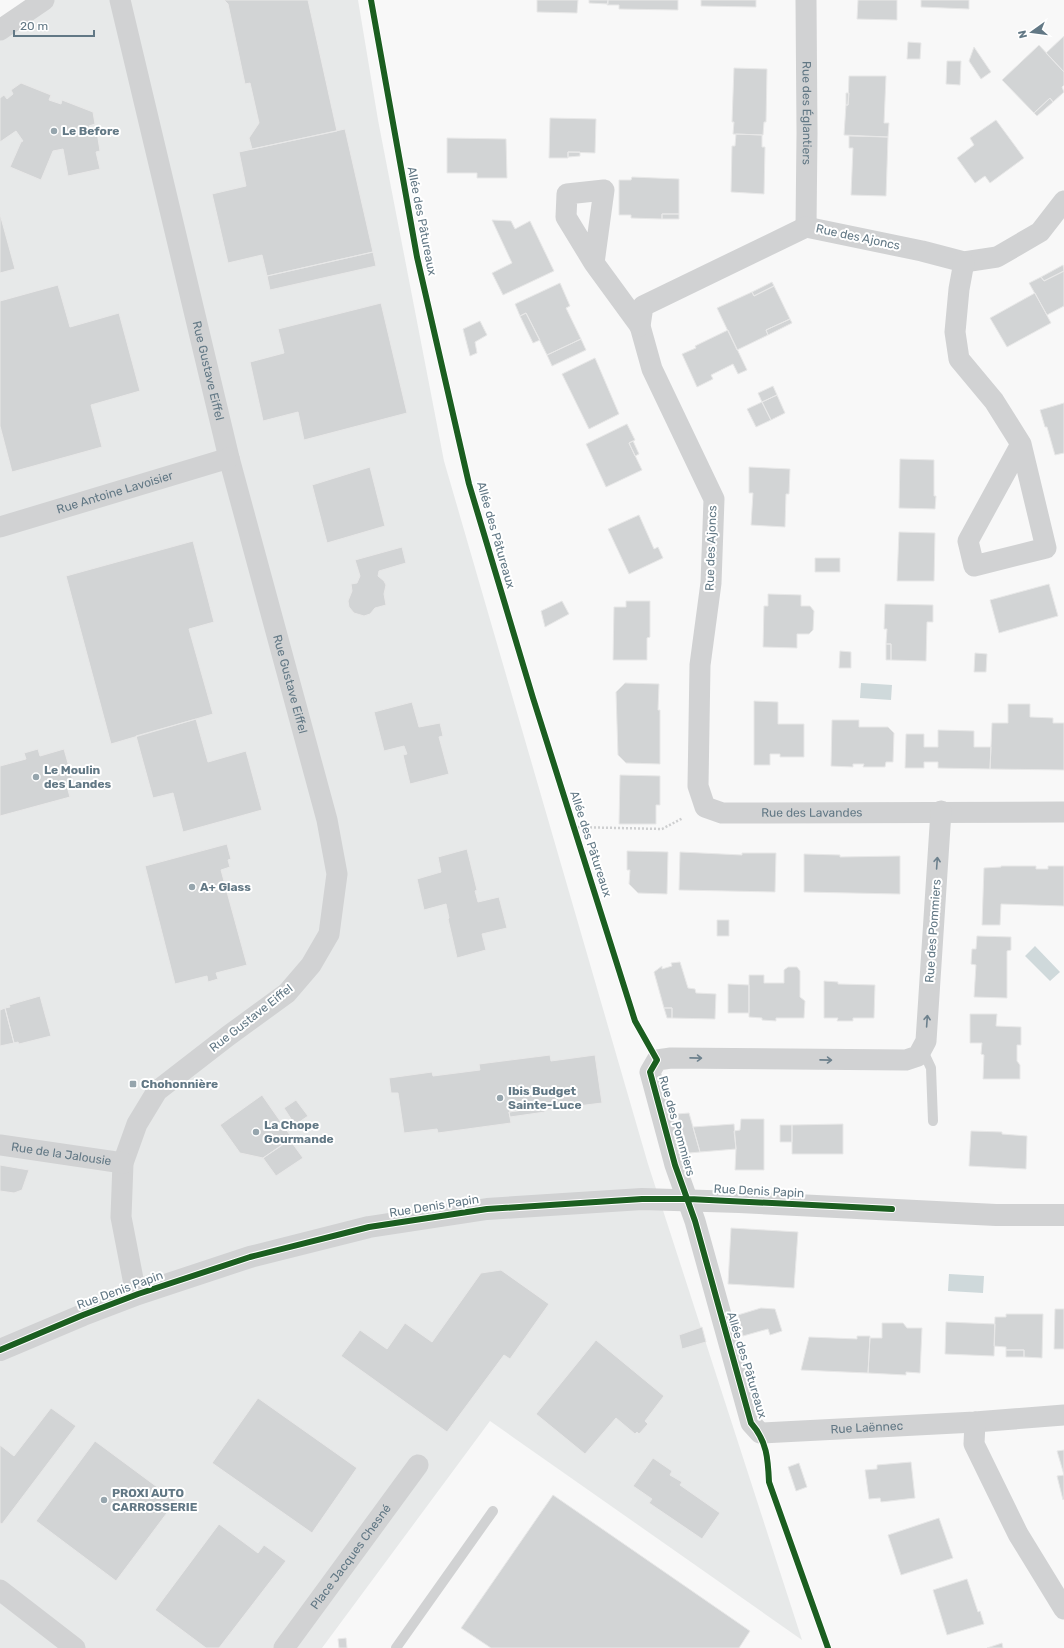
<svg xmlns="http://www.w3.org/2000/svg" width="1064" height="1648" viewBox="0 0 1064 1648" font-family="Rubik,sans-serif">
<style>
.built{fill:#e7e9e9}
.water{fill:#cfd9db}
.building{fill:#d2d4d5;stroke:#e8e8e8}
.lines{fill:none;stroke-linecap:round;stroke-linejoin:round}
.path{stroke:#cecfd0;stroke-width:2.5;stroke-dasharray:2 2;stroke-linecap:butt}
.service{stroke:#d1d2d3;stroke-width:10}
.minor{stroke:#d1d2d3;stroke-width:21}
.tertiary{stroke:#d1d2d3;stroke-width:22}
.cycleway-casing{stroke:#fff;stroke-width:8}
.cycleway{stroke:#1b5e20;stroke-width:6}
.oneway{stroke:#6d818d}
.poi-dot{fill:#96a5ad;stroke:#fff;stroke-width:1.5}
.labels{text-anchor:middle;stroke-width:4;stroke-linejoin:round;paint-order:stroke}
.street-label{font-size:12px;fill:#627885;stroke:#fff}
.poi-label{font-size:12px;font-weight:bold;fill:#627885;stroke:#fff;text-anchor:start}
</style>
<rect width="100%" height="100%" fill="#f8f8f8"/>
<path class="built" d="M39,0H358L378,120L444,461L648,1164L802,1640L490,1421L322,1648H0V24Z"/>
<path class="water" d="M861,683L892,685L891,700L860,698Z
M1035,946L1060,972L1050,981L1025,956Z
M949,1274L984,1276L983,1293L948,1291Z"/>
<path class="building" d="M224,0H308L337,131L252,149L249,138L259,123L250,83L245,84L228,4Z
M537,0H578L577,13L537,12Z
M589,0H608V4L589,3Z
M608,0H678V10L619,9V5H607Z
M701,0H756V7L701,6Z
M858,0H897V20L857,19Z
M921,0H969V9L921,7Z
M1064,36V72L1046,53Z
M908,42L921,43L920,59H907Z
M1039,45L1064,72V85L1062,87L1064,92L1053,102L1050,98L1034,113L1002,80Z
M974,47L991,72L981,79L969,61Z
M947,61H961L960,85L946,84Z
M734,68L767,69L766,122H764L763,135L733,134L734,122H732Z
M849,76H886L884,123H889L888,137L844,135L846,105H848Z
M21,83L51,95L49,100L61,104L62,100L93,112L95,124L89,126L91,133L97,132L100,151L96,152L100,169L68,176L63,149L53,151L41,180L10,167L21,142L23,141L16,131L0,142V98L4,95L7,99L13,94L11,90Z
M846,93H849L848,105H846Z
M1050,98L1053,102L1037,116L1034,113Z
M550,118L596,119L595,153L568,152V158H549Z
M996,120L1024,158L990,183L985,176L975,183L957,158L974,145L970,138Z
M345,129L373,252L267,276L262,255L228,263L212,194L246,186L239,152Z
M736,134L762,135V147H765L764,194L731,192L732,146H735Z
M849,136L888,137L886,196L851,195L853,148H849Z
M447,138L506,139L507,178H477V173H447Z
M568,152H580V156L568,157Z
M632,177L679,179V214H662V219L631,218V215H619V180H631Z
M0,214L15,269L0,273Z
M662,214H679V219H662Z
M492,220L511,221L515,229L530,221L554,271L503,295L492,273L512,263Z
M373,252L376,266L270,290L267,276Z
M1063,265L1064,271L1044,281L1041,277Z
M1064,271V306L1047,315L1029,283L1041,277L1044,281Z
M772,282L774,286L754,296L752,292Z
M560,283L570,306L566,308L581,339L547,355L526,313L520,316L515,304Z
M58,285L70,327L119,313L140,391L91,405L102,447L12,472L0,426V301Z
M774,286L790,319L766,330L768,335L737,350L717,308L752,292L754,296Z
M1035,293L1051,323L1007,347L990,318Z
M381,303L407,413L304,440L298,412L263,421L250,362L284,353L278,329Z
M526,313L540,340L533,343L520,316Z
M790,319L792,323L768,335L766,330Z
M480,321L487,335L475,342L477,353L470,356L463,329Z
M728,330L747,370L738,374L733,364L711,375L713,379L697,387L682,354L696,348L695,346Z
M581,339L586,350L552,366L547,355Z
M595,358L619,414L589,429L562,374Z
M773,386L777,395L762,402L758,393Z
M777,395L785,413L771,420L762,402Z
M762,402L771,420L756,427L747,409Z
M1064,403V453L1055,455L1047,427H1045L1040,410Z
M627,424L635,440L629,443L642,470L606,487L586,444Z
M633,441L639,454L635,456L629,443Z
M900,459L934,460V496H936L935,509L899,508Z
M370,467L385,526L327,543L312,485Z
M749,467L790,469L789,494H786L785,527L751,525L753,493H749Z
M639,515L654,549L658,547L663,558L629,574L608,529Z
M899,532L935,533L934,581H897Z
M193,541L214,622L189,629L213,714L111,744L66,576Z
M402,547L406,563L379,571L378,576L384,581L386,585L384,594L386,605L375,608L370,614L364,616L354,613L349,607L348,601L352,591L351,584L357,583L360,576L355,560Z
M815,558H840V572H815Z
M1049,584L1058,616L999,633L990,600Z
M768,594L801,595V606H810L814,611L813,630L809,634H797V648L763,647L764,606H768Z
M562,601L569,614L545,627L541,611Z
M626,601H650V637L647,638V660H613L614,607H626Z
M885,604L933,605V622H927L926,661L891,660V644H886L887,629H884Z
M886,644H891V660H886Z
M840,651L851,652V668H839Z
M975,653L987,654L986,672H974Z
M625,683L659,684L658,710H660V764L626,763L618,755L616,692Z
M754,701L778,702V724H804V757H780V754H770V765H754Z
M412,702L419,727L440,723L443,736L439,737L449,774L410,784L403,755L407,754L404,746L384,751L374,712Z
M1008,704H1030V717L1053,718V723H1064V770L990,769L992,723H1008Z
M196,719L208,762L246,751L262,810L183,832L173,793L153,798L136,736Z
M832,720H859V727H888L894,733L893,762H886L885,767H863L864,764H853V767L831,766Z
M938,730L974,731V747H991L990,769L938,768V762H924V768H905L906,734H924V747H938Z
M38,749L40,756L64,749L75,788L68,790L70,797L0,816V766L26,759L24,753Z
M620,775L660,776V805H656V824H619Z
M227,844L231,859L228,860L230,867L221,870L247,965L216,973L218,979L208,982L207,976L175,984L145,866Z
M467,849L477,890L475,891L478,902L499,897L507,928L482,934L486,950L457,958L448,919L449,918L446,904L424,910L417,879L441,872L438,857Z
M627,851L668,852L667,894L638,893L629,884L630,870H627Z
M680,852L742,855V853H776L775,892L679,890Z
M804,854L840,855V857L900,856V894L804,892Z
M1001,866H1036V869H1048V866H1064V906L1001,904L1000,925H982L984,868L1001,867Z
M717,920H729V936H717Z
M977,936L1011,937V950L1007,951V998L974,997L976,965L971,964L972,949H976Z
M680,962L688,988L695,989L696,993L716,994L715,1019L672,1018V1008H664L654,972L662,966V969L672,966L671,963Z
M788,967H797L800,971V997L805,1001L804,1018H776V1021L762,1020V1018L749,1017V975H764V983H784V970Z
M824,981L838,982V984L875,985L874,1018H853V1021H837L838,1018H824Z
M728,984L749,985V1013H728Z
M40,996L51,1036L19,1044L18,1042L14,1043L5,1008L10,1007L9,1005Z
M5,1008L14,1043L0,1046V1010Z
M664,1008H672V1018H667Z
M970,1014H997L996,1026L1021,1027V1045H1017V1061L1020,1065V1079H983L984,1055L981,1054L982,1043H970Z
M550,1055L551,1061L595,1055L602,1103L545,1110L544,1107L509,1112L511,1123L438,1133L437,1129L404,1133L398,1093H391L389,1078L432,1072L433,1076L480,1070L479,1064Z
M262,1095L292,1138L263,1158L240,1153L220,1125Z
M296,1100L308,1116L295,1125L284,1108Z
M544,1107L545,1112L510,1117L509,1112Z
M689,1113L693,1127L700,1152L689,1153L677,1114Z
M741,1119H764V1170H735L736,1149L734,1131L740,1130Z
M734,1124L736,1149L700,1152L693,1127Z
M843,1124V1154H792V1125Z
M780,1125H792V1142H780Z
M971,1131L1002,1132V1134L1027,1136L1026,1169L969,1166Z
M290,1140L303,1158L276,1176L263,1158Z
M0,1165L29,1170L22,1190L14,1193L0,1191Z
M731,1228L798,1232L794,1288L728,1284Z
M501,1270L549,1304L510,1359L504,1355L447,1432L341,1356L360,1330L387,1349L405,1323L432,1342L481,1273Z
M761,1308L775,1309L782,1331L770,1335L768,1329L743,1336L738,1315Z
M1055,1309H1064V1349H1054Z
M1006,1314H1043L1042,1358L1024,1357V1350H1006V1347L994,1346L995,1317H1006Z
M946,1322L995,1324L994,1356L945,1354Z
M882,1323H903L907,1328H922L920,1373L906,1372V1375L868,1373L870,1338H882Z
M702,1327L706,1342L682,1349L679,1335Z
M857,1336H870L868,1373L801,1370L809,1337L857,1339Z
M596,1340L664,1396L645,1421L648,1424L639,1434L637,1432L635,1434L616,1418L585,1454L536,1414Z
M1006,1350H1024V1357H1006Z
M258,1398L357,1468L312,1533L212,1463Z
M51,1408L76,1426L2,1524L0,1523V1445L14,1456Z
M95,1441L176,1501L116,1581L36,1521Z
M1064,1450V1499L1063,1500L1057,1476L1064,1475L1057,1451Z
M653,1458L672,1471L670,1475L682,1482L680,1485L720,1513L702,1539L649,1503L652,1499L633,1486Z
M911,1462L915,1498L881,1502L880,1498L869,1499L865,1470L877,1469V1465Z
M799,1463L807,1487L796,1491L788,1467Z
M553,1495L750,1631L739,1648H491L461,1628Z
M939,1518L953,1558L901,1575L888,1535Z
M219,1524L258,1553L264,1545L286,1561L219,1648H206L155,1610Z
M967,1579L978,1612L980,1611L984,1624L947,1635L933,1590Z
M346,1638L347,1648H339L338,1639Z
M1002,1643L1003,1648H987Z"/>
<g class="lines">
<path class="path" d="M574,827L662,829L683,818"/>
<path class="service" d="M922,1049L931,1068L933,1121
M396,1648L493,1511"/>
<g class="minor">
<path id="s1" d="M120,0L229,458L327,820L337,874L329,934L311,965L287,993L228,1036L157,1091L137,1124L123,1163L121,1217L133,1279L138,1294"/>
<path id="s2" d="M806,0L807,133L806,227"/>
<path d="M0,30L44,0"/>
<path id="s3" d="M1064,201L1040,232L997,257L964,262L922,251L806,227L643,306L640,326L652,369L714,499L711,583L700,665L698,786L705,807L722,813L1064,812"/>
<path d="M964,262L959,289L955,332L959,359L994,401L1021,444L1046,548L974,566L968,541L1021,444"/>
<path d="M594,263L604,190L567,194L566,217L594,263L640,326"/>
<path id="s4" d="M0,527L229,458"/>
<path id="s5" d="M941,811L926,1041L918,1056L906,1060L671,1058L657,1060L650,1072L675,1165L695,1221L751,1423L760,1433L975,1422L1064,1415"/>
<path id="s6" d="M0,1145L123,1163"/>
<path d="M975,1422L974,1444L1018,1534L1064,1609"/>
<path d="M0,1590L75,1648"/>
<path id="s7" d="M284,1648L418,1465"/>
</g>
<path class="tertiary" d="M0,1350L83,1315L138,1294L250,1257L369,1227L487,1209L642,1199L739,1202L996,1215H1064"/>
<g class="cycleway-casing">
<path id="cycleway" d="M371,0L417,257L469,484L533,698L635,1021L657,1060L650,1072L675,1165L695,1221L751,1423C767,1441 768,1459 769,1482L828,1648
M0,1350L83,1315L138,1294L250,1257L369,1227L487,1209L642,1199H689L892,1209"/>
</g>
<use href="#cycleway" class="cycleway"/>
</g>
<defs><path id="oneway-shaft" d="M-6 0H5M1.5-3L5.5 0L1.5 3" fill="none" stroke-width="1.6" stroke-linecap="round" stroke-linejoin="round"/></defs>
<g class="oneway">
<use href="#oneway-shaft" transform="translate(937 863) rotate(-86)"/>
<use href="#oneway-shaft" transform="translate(927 1021) rotate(-86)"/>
<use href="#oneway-shaft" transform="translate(696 1058) rotate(1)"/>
<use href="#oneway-shaft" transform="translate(826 1060) rotate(1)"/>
</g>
<g class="poi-dot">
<circle cx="54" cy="131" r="4"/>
<circle cx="36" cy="777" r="4"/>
<circle cx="192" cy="887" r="4"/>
<rect x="129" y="1080" width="8" height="8" rx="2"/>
<circle cx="500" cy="1098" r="4"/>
<circle cx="256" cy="1132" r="4"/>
<circle cx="104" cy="1500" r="4"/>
</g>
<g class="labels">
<g class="street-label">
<text dy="4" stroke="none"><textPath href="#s2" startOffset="113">Rue des Églantiers</textPath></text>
<text transform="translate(422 221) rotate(79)" y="4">Allée des Pâtureaux</text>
<text transform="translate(858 237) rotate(12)" y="4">Rue des Ajoncs</text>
<text dy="4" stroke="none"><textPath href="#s1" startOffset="381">Rue Gustave Eiffel</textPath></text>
<text dy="4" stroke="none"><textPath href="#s4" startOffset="120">Rue Antoine Lavoisier</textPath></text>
<text transform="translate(496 535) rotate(74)" y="4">Allée des Pâtureaux</text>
<text transform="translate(711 548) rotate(-88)" y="4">Rue des Ajoncs</text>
<text dy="4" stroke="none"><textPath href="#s1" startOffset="705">Rue Gustave Eiffel</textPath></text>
<text dy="4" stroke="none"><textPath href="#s3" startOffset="1092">Rue des Lavandes</textPath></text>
<text transform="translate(591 844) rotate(72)" y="4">Allée des Pâtureaux</text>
<text transform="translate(933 931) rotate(-86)" y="4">Rue des Pommiers</text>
<text transform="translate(251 1018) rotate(-38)" y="4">Rue Gustave Eiffel</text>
<text transform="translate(677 1126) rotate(74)" y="4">Rue des Pommiers</text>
<text dy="4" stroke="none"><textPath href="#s6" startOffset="62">Rue de la Jalousie</textPath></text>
<text transform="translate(759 1191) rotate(3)" y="4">Rue Denis Papin</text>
<text transform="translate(434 1206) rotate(-9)" y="4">Rue Denis Papin</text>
<text transform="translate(120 1290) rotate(-20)" y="4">Rue Denis Papin</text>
<text transform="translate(747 1365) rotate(73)" y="4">Allée des Pâtureaux</text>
<text dy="4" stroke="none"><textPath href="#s5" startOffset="1009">Rue Laënnec</textPath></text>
<text dy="4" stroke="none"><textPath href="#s7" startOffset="113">Place Jacques Chesné</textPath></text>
</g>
<g class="poi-label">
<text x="62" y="135">Le Before</text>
<text x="44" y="774">Le Moulin<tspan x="44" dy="14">des Landes</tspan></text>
<text x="200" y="891">A+ Glass</text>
<text x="141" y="1088">Chohonnière</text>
<text x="508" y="1095">Ibis Budget<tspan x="508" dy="14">Sainte-Luce</tspan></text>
<text x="264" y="1129">La Chope<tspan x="264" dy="14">Gourmande</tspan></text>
<text x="112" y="1497">PROXI AUTO<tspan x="112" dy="14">CARROSSERIE</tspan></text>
</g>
</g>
<g transform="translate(1032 32) rotate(256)" stroke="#ffffff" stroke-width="3" paint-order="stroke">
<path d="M0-3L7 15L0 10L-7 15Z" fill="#627885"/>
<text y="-6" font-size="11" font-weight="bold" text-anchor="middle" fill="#627885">N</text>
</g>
<path d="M14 30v6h80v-6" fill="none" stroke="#627885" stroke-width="2"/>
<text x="20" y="30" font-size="12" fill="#627885" stroke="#ffffff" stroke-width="3" paint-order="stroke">20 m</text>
</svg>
